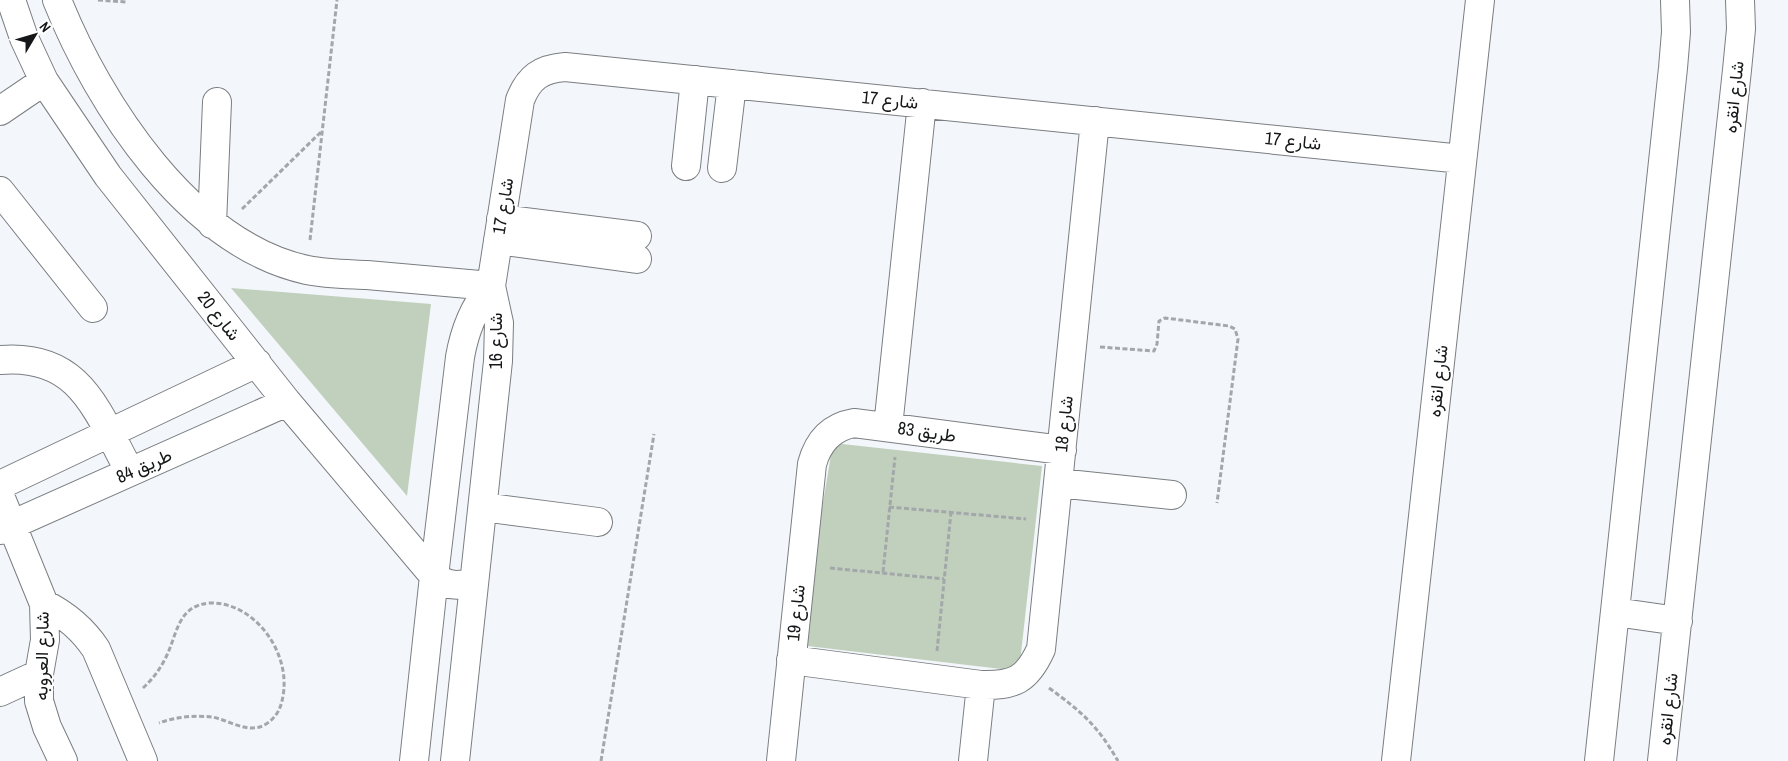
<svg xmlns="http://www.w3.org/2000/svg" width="1788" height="761" viewBox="0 0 1788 761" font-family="'Archivo Narrow',Vazirmatn,sans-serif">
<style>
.green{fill:#c1d0bd}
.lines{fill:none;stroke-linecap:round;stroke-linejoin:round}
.minor-casing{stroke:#7a7e81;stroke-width:30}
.path{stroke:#a3a7aa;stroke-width:3;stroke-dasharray:5 2.5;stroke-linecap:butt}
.minor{stroke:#fff;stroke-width:28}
.labels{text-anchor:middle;stroke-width:4;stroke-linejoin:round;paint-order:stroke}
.street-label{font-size:18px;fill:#141617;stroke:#fff}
</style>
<rect width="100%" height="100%" fill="#f3f7fb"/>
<path class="green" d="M231,288L431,304L407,496Z
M833,443L1042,466L1019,671L799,645Z"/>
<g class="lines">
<g class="minor-casing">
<path id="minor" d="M11,0L24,38L44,81L108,176L287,402L434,576C447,586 459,588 474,580
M57,0C99,105 189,244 307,270C326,274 347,274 367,275C408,279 450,282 491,286
M0,111L44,81
M686,166L695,80
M722,168L732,84
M0,191L93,308
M501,219L637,236
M212,224L217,102
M498,240L637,259
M0,360C81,353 97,412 130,472
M888,427L922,103
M1058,483L1172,495
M0,485L257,363
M0,496L44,604L45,640L39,674V701L47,727L63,761
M483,507L598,522
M0,530L287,402
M44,604C66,615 82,628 96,649L143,761
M1615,612L1678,621
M791,660L981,685C1014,686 1027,680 1041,649L1095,121
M0,692L39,674
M414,761L434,576L460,357C465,329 474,308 491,286
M455,761L498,361L499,323L491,286L520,100C529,77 541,69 565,67L1462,159
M781,761L812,464C818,442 831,427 854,423L1062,450
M973,761L981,685
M1396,761L1480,0
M1599,761L1673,68L1676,32L1675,0
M1662,761L1737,70L1741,29L1740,0"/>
</g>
<path class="path" d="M98,0L126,2
M242,209L322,131
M310,240L337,0
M1100,347L1154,351L1157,344L1159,321L1165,318L1229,326L1235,329L1238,339L1217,503
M889,507L1026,519
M830,568L944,579
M883,572L895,457
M937,651L951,512
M143,688C153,679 161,668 167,655C177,634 178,605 210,603C255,602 291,653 283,696C281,708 277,717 266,724C249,735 229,720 212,717C194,715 175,717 159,723
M1049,688C1082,712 1097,725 1118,761
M601,761L654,434"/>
<use href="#minor" class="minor"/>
</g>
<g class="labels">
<g class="street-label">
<text transform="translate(1734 97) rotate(-84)" y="6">شارع انقره</text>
<text transform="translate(890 100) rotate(6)" y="6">شارع 17</text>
<text transform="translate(1293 141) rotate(6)" y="6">شارع 17</text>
<text transform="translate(503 206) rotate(-81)" y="6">شارع 17</text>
<text transform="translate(219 316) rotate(52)" y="6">شارع 20</text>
<text transform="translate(496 341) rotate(-90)" y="6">شارع 16</text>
<text transform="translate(1438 381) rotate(-84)" y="6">شارع انقره</text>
<text transform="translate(1064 424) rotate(-84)" y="6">شارع 18</text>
<text transform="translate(927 432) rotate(8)" y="6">طريق 83</text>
<text transform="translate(144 466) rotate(-24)" y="6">طريق 84</text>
<text transform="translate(796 613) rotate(-84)" y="6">شارع 19</text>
<text transform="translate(42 656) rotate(-89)" y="6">شارع العروبه</text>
<text transform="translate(1668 709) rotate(-84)" y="6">شارع انقره</text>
</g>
</g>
<g transform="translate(35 35) rotate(52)" stroke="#ffffff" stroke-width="4" paint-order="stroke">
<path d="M0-4L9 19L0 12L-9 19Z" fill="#141617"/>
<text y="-8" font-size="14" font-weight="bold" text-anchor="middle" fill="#141617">N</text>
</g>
</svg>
